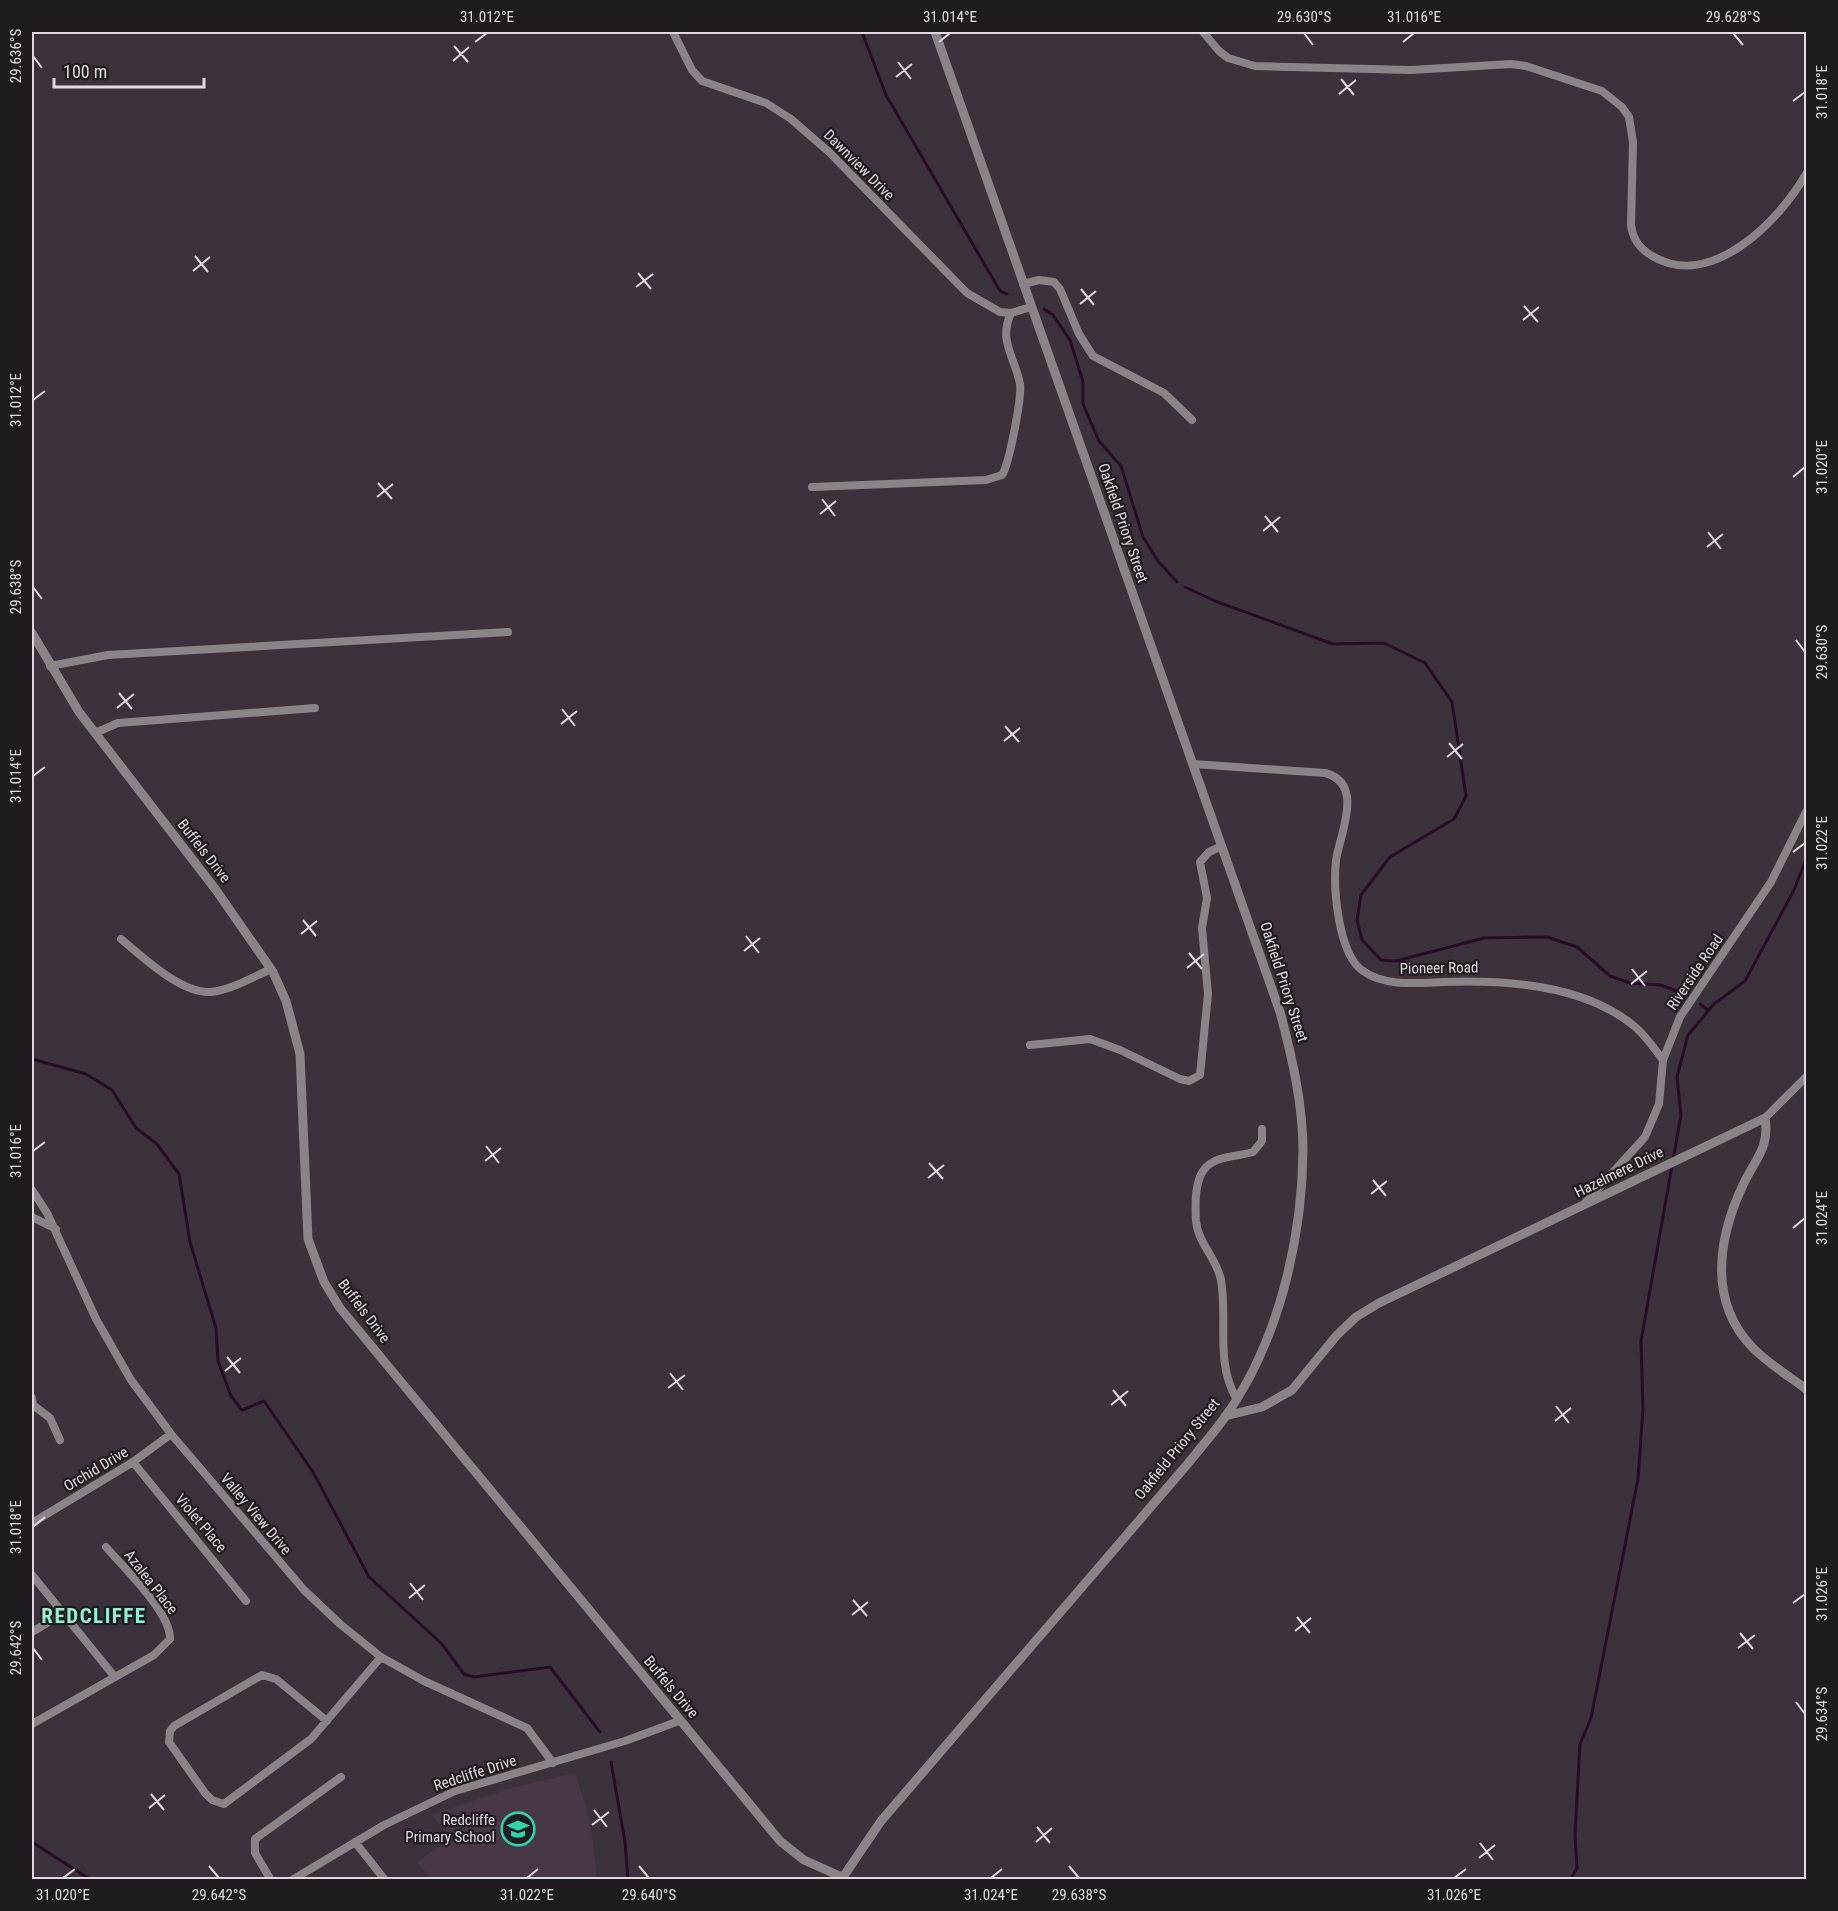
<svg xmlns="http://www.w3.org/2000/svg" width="1838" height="1911" viewBox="0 0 1838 1911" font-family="'Roboto Condensed',sans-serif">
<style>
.built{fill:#483846}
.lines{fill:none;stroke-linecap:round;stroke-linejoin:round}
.stream{stroke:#280c26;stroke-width:3}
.minor{stroke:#8a8489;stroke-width:8}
.tertiary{stroke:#8a8489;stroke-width:9}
.ticks{fill:none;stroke:#e0d9df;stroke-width:2}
.labels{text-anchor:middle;stroke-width:4.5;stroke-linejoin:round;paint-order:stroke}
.street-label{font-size:15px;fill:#e0d9df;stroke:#201b20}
.poi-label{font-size:15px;fill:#e0d9df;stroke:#201b20;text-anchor:end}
.district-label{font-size:21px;font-weight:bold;letter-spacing:1.5px;fill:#93f0d1;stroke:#201b20}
.neatline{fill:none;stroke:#e0d9df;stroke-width:2}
.ticks-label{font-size:15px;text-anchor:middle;fill:#e0d9df}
</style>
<rect width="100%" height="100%" fill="#3c323b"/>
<path class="built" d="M575,1773L590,1820L597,1879H431L417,1862L451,1838L432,1815L508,1789Z"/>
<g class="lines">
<path class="stream" d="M862,32L886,95L1000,291L1007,294
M1044,309L1053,315L1070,340L1083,382V404L1099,441L1121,466L1143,537L1158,561L1177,582
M1185,587L1215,601L1333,644L1384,643L1425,663L1452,702L1466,796L1454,819L1390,857L1361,895L1357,920L1362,940L1381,960L1396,961L1484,938L1547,937L1577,947L1610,976L1630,983L1661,985L1684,994
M1700,1004L1708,1010
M32,1059L86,1074L112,1090L136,1128L157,1144L179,1174L190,1242L216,1328L218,1361L231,1396L242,1410L264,1401L313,1472L369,1577L442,1644L464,1674L474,1677L550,1667L600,1732
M611,1762L625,1842L628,1880
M32,1842L91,1880
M1570,1880L1577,1868L1575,1835L1580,1744L1591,1718L1638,1479L1643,1409L1641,1341L1681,1115L1677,1077L1688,1035L1714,1004L1745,981L1793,892L1806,860"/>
<path class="minor" d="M673,32L692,70L702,81L766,103L791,119L829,152L967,293L1000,312L1011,313L1031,307
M1203,32L1219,51L1228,58L1255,66L1411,70L1511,64L1526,66L1602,91L1622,107L1629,117L1633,142L1631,225C1633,241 1641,250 1654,257C1712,290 1780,220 1806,174
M1023,284L1039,280L1054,282L1060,289L1079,334L1093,356L1164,393L1192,420
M812,487L986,480L1002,475C1009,465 1022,397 1020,384C1015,357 998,341 1011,313
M50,666L108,655L508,632
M95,733L118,723L315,708
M1193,764L1325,773C1365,783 1340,834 1336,860C1333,888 1338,954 1363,971C1386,987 1417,983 1443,982C1505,980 1583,984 1634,1026C1645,1035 1654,1048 1663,1060
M121,939C143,957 181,994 211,992C231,990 253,977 271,969
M1030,1045L1090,1039L1120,1050L1180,1079L1189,1081L1200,1075L1208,994L1202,928L1207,898L1200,862L1209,852L1222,846
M1765,1118L1806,1077
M32,1190L47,1213L96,1319L131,1380L171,1434L304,1590L340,1624L381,1657L424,1681L527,1728L553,1763
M1585,1203L1645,1137L1659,1104L1663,1060L1680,1017L1771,882L1806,812
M32,1217L56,1229
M32,1398L33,1405L50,1418L60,1440
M1236,1398C1215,1361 1228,1320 1221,1280C1217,1259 1198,1243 1196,1221C1195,1206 1195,1183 1203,1171C1213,1155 1237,1157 1253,1152L1262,1141V1129
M133,1462L246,1601
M32,1523L133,1462L171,1434
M32,1575L114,1676
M32,1632L62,1614
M327,1721L276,1679L262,1675L174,1726L170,1731L169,1742L205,1793L212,1800L224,1804L311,1739L381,1657
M32,1724L154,1655L170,1639C171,1613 124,1568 106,1547
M355,1842L385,1880
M271,1880L255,1853V1839L341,1777
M292,1880L384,1825L455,1791L625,1741L679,1721"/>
<path class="tertiary" d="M32,633L79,712L216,890L273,972L286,1001L300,1054L308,1239L324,1282L340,1308L780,1841L804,1860L842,1877
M1225,1416L1262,1407L1292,1390L1337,1335L1356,1317L1379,1303L1765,1118C1770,1148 1755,1159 1743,1185C1718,1238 1708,1301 1752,1347C1767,1363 1789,1376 1806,1389
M841,1880L881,1821L1185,1467C1198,1451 1212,1435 1225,1417C1278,1343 1302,1241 1303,1151C1303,1104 1292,1057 1280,1012L935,32"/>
</g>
<path class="ticks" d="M1304,33L1313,45M1733,33L1743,45M475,42L487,33M939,42L950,33M1403,42L1414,33M454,46L468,62M33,56L42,68M453,61L469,47M898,62L911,79M896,77L912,64M1341,79L1354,95M1339,94L1356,80M1793,101L1805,92M195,256L208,272M193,271L210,257M638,273L651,289M636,287L653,274M1081,289L1094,305M1080,304L1096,291M1524,306L1538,322M1523,320L1539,307M33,400L45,391M1793,477L1805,467M378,483L392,499M377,497L393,484M822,499L835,516M820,514L836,501M1265,516L1278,532M1263,531L1280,517M1708,532L1721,549M1707,547L1723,534M33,587L42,599M1796,640L1805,652M119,693L132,709M117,708L134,694M562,709L575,726M561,724L577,711M1005,726L1019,742M1004,741L1020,728M1449,743L1462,759M1447,757L1463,744M33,776L45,767M1793,852L1805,843M303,920L316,936M301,934L317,921M746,936L759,953M744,951L760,938M1189,953L1202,969M1187,968L1204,954M1632,969L1645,986M1631,984L1647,971M486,1146L499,1163M33,1151L45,1142M485,1161L501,1148M929,1163L943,1179M928,1178L944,1165M1373,1180L1386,1196M1371,1194L1387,1181M1793,1228L1805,1218M227,1357L240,1373M225,1371L241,1358M670,1373L683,1390M668,1388L685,1375M1113,1390L1126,1406M1111,1405L1128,1391M1556,1406L1569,1423M1555,1421L1571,1408M33,1527L45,1517M410,1583L423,1600M409,1598L425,1585M853,1600L867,1616M1793,1603L1805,1594M852,1615L868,1602M1297,1617L1310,1633M1295,1631L1311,1618M1740,1633L1753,1649M33,1648L42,1660M1738,1648L1755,1635M1796,1702L1805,1714M151,1794L164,1810M149,1808L165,1795M594,1810L607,1827M592,1825L609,1812M1037,1827L1050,1843M1036,1842L1052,1828M1480,1843L1493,1860M1479,1858L1495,1845M209,1866L219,1878M639,1866L649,1878M1069,1866L1079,1878M63,1878L75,1869M527,1878L538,1869M991,1878L1002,1869M1454,1878L1466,1869"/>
<defs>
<g id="school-ring" transform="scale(1.725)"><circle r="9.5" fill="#201b20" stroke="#2fd4aa" stroke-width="1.5"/><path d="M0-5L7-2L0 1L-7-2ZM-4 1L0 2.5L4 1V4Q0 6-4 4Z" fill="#2fd4aa"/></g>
</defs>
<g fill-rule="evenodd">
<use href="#school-ring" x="518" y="1829"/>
</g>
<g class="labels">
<g class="street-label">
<text transform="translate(859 165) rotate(45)" y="5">Dawnview Drive</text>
<text transform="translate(1123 523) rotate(71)" y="5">Oakfield Priory Street</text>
<text transform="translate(204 851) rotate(52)" y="5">Buffels Drive</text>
<text transform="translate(1439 968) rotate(-1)" y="5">Pioneer Road</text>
<text transform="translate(1695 972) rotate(-56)" y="5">Riverside Road</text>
<text transform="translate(1284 982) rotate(72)" y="5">Oakfield Priory Street</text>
<text transform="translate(1619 1172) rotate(-26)" y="5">Hazelmere Drive</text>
<text transform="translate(364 1311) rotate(53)" y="5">Buffels Drive</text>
<text transform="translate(1177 1449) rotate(-51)" y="5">Oakfield Priory Street</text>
<text transform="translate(96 1469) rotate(-31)" y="5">Orchid Drive</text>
<text transform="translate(256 1514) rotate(50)" y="5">Valley View Drive</text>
<text transform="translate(201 1523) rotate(50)" y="5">Violet Place</text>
<text transform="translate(151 1582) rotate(52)" y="5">Azalea Place</text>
<text transform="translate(671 1687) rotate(50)" y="5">Buffels Drive</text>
<text transform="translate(475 1773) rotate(-18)" y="5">Redcliffe Drive</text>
</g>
<g class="poi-label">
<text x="495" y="1825">Redcliffe<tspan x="495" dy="17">Primary School</tspan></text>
</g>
<g class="district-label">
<text x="94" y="1623">REDCLIFFE</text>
</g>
</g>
<rect width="1838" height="1911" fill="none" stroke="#201b20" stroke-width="66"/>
<path d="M54 78v9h150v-9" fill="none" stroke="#e0d9df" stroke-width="3"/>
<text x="63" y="78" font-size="18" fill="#e0d9df" stroke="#201b20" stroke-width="4.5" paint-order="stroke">100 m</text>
<rect x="33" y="33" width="1772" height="1845" class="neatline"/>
<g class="ticks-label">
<text x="487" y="22">31.012°E</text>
<text x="950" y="22">31.014°E</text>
<text x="1304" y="22">29.630°S</text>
<text x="1414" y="22">31.016°E</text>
<text x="1733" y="22">29.628°S</text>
<text transform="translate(16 56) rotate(-90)" y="5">29.636°S</text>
<text transform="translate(1822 92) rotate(-90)" y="5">31.018°E</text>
<text transform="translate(16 400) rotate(-90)" y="5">31.012°E</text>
<text transform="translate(1822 467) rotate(-90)" y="5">31.020°E</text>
<text transform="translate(16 587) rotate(-90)" y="5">29.638°S</text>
<text transform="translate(1822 652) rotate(-90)" y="5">29.630°S</text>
<text transform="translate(16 776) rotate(-90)" y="5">31.014°E</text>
<text transform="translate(1822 843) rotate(-90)" y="5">31.022°E</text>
<text transform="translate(16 1151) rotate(-90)" y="5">31.016°E</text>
<text transform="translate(1822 1218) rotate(-90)" y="5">31.024°E</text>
<text transform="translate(16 1527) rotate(-90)" y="5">31.018°E</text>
<text transform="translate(1822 1594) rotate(-90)" y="5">31.026°E</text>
<text transform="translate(16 1648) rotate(-90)" y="5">29.642°S</text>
<text transform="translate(1822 1714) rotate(-90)" y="5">29.634°S</text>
<text x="63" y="1900">31.020°E</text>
<text x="219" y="1900">29.642°S</text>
<text x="527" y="1900">31.022°E</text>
<text x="649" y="1900">29.640°S</text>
<text x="991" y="1900">31.024°E</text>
<text x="1079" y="1900">29.638°S</text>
<text x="1454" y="1900">31.026°E</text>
</g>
</svg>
